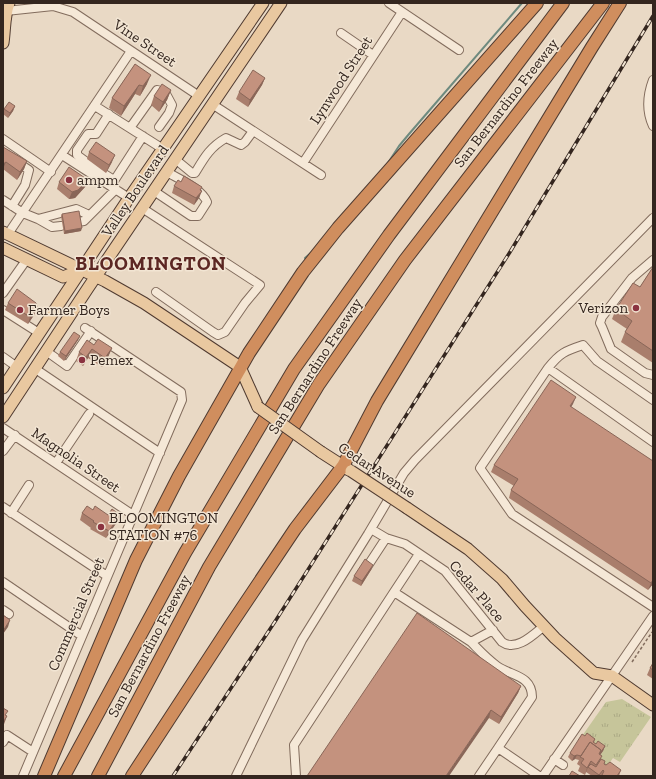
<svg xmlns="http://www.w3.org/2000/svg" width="656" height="779" viewBox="0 0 656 779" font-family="'Zilla Slab',serif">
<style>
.grass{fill:url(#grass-tufts)}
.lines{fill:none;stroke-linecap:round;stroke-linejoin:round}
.stream{stroke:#6e8a7f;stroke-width:2}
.minor-casing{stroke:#826c5d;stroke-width:10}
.major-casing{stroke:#503b31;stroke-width:13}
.highway-casing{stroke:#503b31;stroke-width:14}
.path{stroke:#826c5d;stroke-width:1.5;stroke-dasharray:3 2;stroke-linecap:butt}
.minor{stroke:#f5e8d7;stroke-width:8}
.major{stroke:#e9c8a0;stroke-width:11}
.highway{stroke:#d08e5e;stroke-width:12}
.rail-casing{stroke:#34261f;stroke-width:3.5}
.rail{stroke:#f2e5d3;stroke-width:2;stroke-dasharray:6;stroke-linecap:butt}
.major-bridge-casing{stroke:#503b31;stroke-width:13;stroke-linecap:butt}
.major-bridge{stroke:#e9c8a0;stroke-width:11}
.wall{fill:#a97e6c}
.shaded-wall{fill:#896658}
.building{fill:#c4927e;stroke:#896658}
.poi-dot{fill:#8b3340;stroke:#f2e5d3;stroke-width:1.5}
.labels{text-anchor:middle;stroke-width:3;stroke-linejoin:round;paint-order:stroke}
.street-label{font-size:15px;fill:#34261f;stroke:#f2e5d3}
.poi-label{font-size:15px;fill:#34261f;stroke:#f2e5d3;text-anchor:start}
.district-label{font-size:19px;font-weight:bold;letter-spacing:1px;fill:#5c2723;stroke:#f2e5d3}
</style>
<defs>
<pattern id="grass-tufts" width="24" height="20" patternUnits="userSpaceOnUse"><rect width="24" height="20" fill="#c6c59a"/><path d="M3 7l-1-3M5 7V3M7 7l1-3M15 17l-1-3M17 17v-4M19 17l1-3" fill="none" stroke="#aba984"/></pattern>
</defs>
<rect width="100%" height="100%" fill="#e9d9c5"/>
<path class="grass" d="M622,699L651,717L620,762L613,758L606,768L599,757L603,751L582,736L606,702Z"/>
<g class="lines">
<path class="stream" d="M386,166L399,146L409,134L522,3
M305,258L312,252"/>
<g class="minor-casing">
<path id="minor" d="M389,3L459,50
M6,11L53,6L73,12L199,96
M341,33L373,55
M653,80C647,96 646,111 653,126
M212,104L321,175
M95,106L163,149
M109,114L96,134H88L77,150V155L96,169L114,180
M130,128L157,90L165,92L172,105L169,113L159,127
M3,139L51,172
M3,153L29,170L25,185L12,206
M62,155L129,198
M175,159L192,173H195C204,158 210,147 226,138L241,145L245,142L253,131
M303,163L402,12
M112,184L143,136
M154,191L191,216H198L207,202C202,189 179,179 167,172
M3,200L23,213L38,219L52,227L61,226
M142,208L260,285L245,303L225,332L218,335L213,332L156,292
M38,219L76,209L89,215
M78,222L84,221L116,189
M8,234L131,51
M653,260L632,278L602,317L600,323L602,327L611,349L645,373L653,375
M3,293L27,259
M3,310L39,333
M46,351L67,366L91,331
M3,357L17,367
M34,368L160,453
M548,368C560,353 565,351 583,345L597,361L653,400
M3,428L133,515
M653,442L548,368L480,468L512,514L653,607
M3,451L15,435
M56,463L89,414
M3,507L107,576
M11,513L29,485
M371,529L386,538L405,544L445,571L502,642C516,652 533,635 544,626
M419,554L394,592L471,642
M367,567L386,538
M3,582L82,636
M3,610L9,614
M493,630L471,642C479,650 487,659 497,666C511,676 532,675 532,697L498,748L539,776
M3,742L7,735L33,752
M554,759L563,765
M23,776L182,400L181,392L85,328
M236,776L302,640L368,534L404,473L415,460L653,218
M296,776L294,745L394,592
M479,776L498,748
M543,776L653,616"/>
</g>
<g class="major-casing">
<path id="major" d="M3,43C5,30 4,16 9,3
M3,232L105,281L144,303L240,367L258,407
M3,248L63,277L81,270
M3,388L129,198L263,3
M3,417L88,288L281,3
M321,452L349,470
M407,508L468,549L502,579L525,606L555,638L594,673L612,676L653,705"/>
</g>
<g class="highway-casing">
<path id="highway" d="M44,776L136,560L179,476L249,353L303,272L338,228L537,3
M64,776L185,553L294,369L389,235L563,3
M98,776L209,567L319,384L405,260L603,3
M132,776L230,626L295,529L343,466L377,401L592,47L620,3"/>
</g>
<path class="path" d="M632,662L652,632"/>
<use href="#minor" class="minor"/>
<use href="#major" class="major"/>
<use href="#highway" class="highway"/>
<g class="rail-casing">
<path id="rail" d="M173,776L276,620L510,252L653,16"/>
</g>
<use href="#rail" class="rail"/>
<g class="major-bridge-casing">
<path id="major-bridge" d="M258,407L321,452
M351,471L407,508"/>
</g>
<use href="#major-bridge" class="major-bridge"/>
</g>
<path class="wall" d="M135,64L147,84L140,96L135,94L121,116L109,108L112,98Z
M265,78L262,85L248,107L236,99L239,92Z
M171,90L167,100L159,112L151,105L154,96Z
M15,106L13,111L8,118L3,114L4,109Z
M3,147L27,161L24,169L17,180L3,169Z
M89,152L112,162L106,173L87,159Z
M88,180L85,187L75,198L69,199L57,189L59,182Z
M174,186L201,190L199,198L194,205L172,193Z
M62,214L81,231L64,234L61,216Z
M653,267V363L621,342L625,332L627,329L612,319L616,309L640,287Z
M8,303L37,307L34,315L28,324L5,310Z
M80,336L78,340L64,361L58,356L60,352Z
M94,345L112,348L108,357L102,367L88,358L83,366L76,361L79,352Z
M573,404L571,407L653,584L648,590L509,498L511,490L514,486L491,472L494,465Z
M93,510L117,522L106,538L90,529L91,528L80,520L82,513Z
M373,565L371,570L361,586L352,581L354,576Z
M653,663V679L647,675L650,668Z
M521,686L518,693L499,724L489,718L307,776Z
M585,736L595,739L594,743L596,744L605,746L603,751L600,755L601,759L604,764L606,765L621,770L619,776H601V775L600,776H592L586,772L585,775L578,771L580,766L577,764L579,760L575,759L572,761L568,757L570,753Z"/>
<path class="shaded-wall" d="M151,75L147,84L140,96L143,86Z
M265,78L262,85L248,107L250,100Z
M139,85L135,94L121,116L124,106Z
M171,90L167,100L159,112L163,102Z
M15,106L13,111L8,118L10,113Z
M115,155L112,162L106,173L109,165Z
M27,161L24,169L17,180L20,172Z
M6,162L3,169V164Z
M88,180L85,187L75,198L69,199L72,192Z
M202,187L200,193L202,191L199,198L194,205L196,198Z
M82,228L81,231L64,234L65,231Z
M37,307L34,315L28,324L30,317Z
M80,336L78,340L64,361L66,356Z
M112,348L108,357L102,367L105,358Z
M92,349L88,358L83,366L86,357Z
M576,397L573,404L567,413L570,406Z
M120,515L117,522L106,538L109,531Z
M373,565L371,570L361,586L362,581Z
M653,580V584L648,590L651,583Z
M10,620L8,627L3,634V631Z
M521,686L518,693L499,724L501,717Z
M491,710L489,718L449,776H446Z
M7,716L3,727V722Z
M605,746L603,751L596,761L599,754Z
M577,755L575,759L572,761L574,756Z
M591,761L589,768L588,767L585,775L587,768Z"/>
<path class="building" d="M135,64L151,75L143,86L139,85L124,106L112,98Z
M253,70L265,78L250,100L239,92Z
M162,84L171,90L163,102L154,96Z
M9,102L15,106L10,113L4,109Z
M96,142L115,155L109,165L89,152Z
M3,147L27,161L20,172L6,162L3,164Z
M69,167L88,180L78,190L72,192L59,182Z
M184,176L202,187L200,190L202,191L196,198L174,186L178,180L181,182Z
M79,211L82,228L65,231L62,214Z
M653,267V351L625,332L632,321L616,309L633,283L640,287Z
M17,289L36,303L37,307L30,317L8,303Z
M74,332L80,336L66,356L60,352Z
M98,339L112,348L105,358L92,349L86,357L79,352L87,340L94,345Z
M551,380L576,397L570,406L653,461V580L651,583L511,490L518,479L494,465Z
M87,506L93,510L95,506L108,515L112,509L120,515L109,531L93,522L94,521L82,513Z
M365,559L373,565L362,581L354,576Z
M417,613L521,686L501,717L491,710L446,776H307Z
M3,615L10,620L3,631Z
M653,663V670L650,668Z
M3,708L8,711L5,715L7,716L3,722Z
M587,733L595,739L593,742L596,744L598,741L605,746L601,752V750L590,742L581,756L577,755L574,756L570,753L582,734L585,736Z
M590,742L601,750L599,754L602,756L596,765L591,761L587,768L581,763L584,759L580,757Z
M601,759L605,761L604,764L606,765L610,762L621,770L617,776H604L602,775L604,771L603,770L599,775L588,767L591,764L596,767Z
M572,771L580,776H569Z"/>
<g class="poi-dot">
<circle cx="69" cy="180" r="4"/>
<circle cx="636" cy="308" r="4"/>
<circle cx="20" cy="310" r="4"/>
<circle cx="82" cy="360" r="4"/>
<circle cx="101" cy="527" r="4"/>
</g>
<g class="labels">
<g class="street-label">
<text transform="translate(145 43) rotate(34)" y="5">Vine Street</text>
<text transform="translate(341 80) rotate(-57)" y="5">Lynwood Street</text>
<text transform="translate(506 103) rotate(-52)" y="5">San Bernardino Freeway</text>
<text transform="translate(135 191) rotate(-56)" y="5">Valley Boulevard</text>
<text transform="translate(315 366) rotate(-57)" y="5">San Bernardino Freeway</text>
<text transform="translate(76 460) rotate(34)" y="5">Magnolia Street</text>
<text transform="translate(377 470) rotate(33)" y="5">Cedar Avenue</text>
<text transform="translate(477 591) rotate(49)" y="5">Cedar Place</text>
<text transform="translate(76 614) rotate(-67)" y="5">Commercial Street</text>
<text transform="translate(149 646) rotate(-62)" y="5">San Bernardino Freeway</text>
</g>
<g class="poi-label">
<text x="77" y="185">ampm</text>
<text x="628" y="313" text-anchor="end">Verizon</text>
<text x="28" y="315">Farmer Boys</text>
<text x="90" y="365">Pemex</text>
<text x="109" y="523">BLOOMINGTON<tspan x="109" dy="17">STATION #76</tspan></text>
</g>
<g class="district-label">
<text x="151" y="270">BLOOMINGTON</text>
</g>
</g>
<rect width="656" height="779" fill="none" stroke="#34261f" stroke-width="8"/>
</svg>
